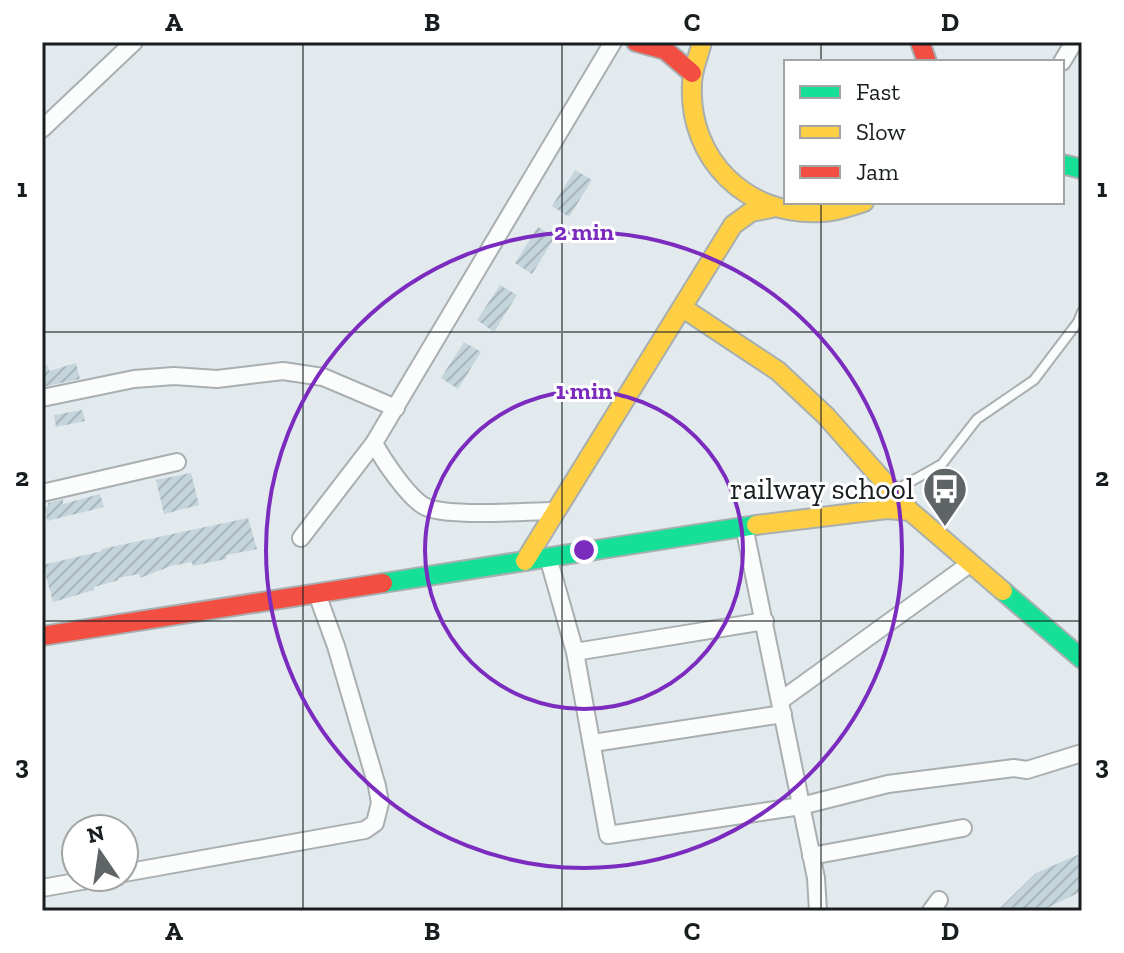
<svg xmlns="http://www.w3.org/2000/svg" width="1124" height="953" viewBox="0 0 1124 953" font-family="'Zilla Slab',serif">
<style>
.building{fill:url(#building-hatch)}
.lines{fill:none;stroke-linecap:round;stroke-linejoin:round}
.lane-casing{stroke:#a9afb0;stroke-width:12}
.street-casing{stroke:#a9afb0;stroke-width:20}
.fast-casing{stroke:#a9afb0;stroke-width:22}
.slow-casing{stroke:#a9afb0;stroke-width:22}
.jam-casing{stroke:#a9afb0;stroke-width:22}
.lane{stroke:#fbfcfc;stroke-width:8}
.street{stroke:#fbfcfc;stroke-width:16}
.fast{stroke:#16e098;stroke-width:18}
.slow{stroke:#ffcf43;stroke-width:18}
.jam{stroke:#f24e42;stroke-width:18}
.grid{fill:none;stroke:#181d1f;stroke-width:2;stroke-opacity:0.55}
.ring{fill:none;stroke:#7b2cbf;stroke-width:4}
.labels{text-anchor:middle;stroke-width:6;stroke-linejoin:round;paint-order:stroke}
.poi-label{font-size:30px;fill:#181d1f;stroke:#fff;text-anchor:end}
.centre{fill:#7b2cbf;stroke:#fff;stroke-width:4}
.ring-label{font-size:24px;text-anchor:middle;font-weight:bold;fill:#7b2cbf;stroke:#fff;stroke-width:6;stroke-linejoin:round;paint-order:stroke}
.neatline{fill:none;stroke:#181d1f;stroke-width:3}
.grid-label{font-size:26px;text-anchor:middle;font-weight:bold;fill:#181d1f}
</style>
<defs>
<pattern id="building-hatch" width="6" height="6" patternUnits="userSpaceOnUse" patternTransform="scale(2)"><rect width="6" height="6" fill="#c5d5dc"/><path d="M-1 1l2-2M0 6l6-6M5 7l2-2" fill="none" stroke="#a8b6bc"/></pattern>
</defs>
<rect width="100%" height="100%" fill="#e2eaed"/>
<path class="building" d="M575,170L592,180L569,217L552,206Z
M538,227L555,237L532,274L515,263Z
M500,285L517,295L494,332L477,320Z
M464,342L481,352L458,389L441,378Z
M76,363L80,379L42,387V366L48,365L49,371Z
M82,410L85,421L56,427L54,415Z
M191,473L199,505L164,514L156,480Z
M100,494L104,507L47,521L45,508L48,507V503L63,499V504Z
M248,518L257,549L226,555V559L193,566L192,562L171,566L140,578L139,574L118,578L119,580L94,587V590L53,602L43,565L102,551V549Z
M1082,853V891L1041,911H997L1036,873Z"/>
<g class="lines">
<g class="lane-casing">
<path id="lane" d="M894,491L942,464L977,419L1034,380L1078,322L1082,312"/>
</g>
<g class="street-casing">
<path id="street" d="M1062,62L1074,42
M42,129L134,42
M42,398L134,379L174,376L217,379L283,371L323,377L396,408
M374,443C383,460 408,497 424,506C445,518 527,511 554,511
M42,493L177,462
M744,526L816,878L818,911
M301,538L374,443L613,42
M548,557L575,652L608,835L801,806L888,784L1014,768L1027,770L1082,753
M575,652L765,621
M780,701L971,563
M593,743L783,714
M811,856L963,828
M124,873L365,830L375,823L380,803L377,786L336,646L317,594
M42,888L104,877
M931,911L939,900"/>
</g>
<g class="fast-casing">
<path id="fast" d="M1062,164L1082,169
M383,583L756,525
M1003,591L1082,659"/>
</g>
<g class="slow-casing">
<path id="slow" d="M702,42C699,55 692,70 692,84C688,159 747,217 822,212C836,212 851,206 864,202
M683,308L778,371L826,416L910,511L1003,591
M756,525L887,509L910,511
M525,561L733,225L751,212L772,208"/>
</g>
<g class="jam-casing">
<path id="jam" d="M636,42L665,50L692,73
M920,42L927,62
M42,636L383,583"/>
</g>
<use href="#lane" class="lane"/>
<use href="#street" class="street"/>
<use href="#fast" class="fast"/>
<use href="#slow" class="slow"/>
<use href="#jam" class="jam"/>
</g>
<path class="grid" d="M303,42V911M562,42V911M821,42V62M821,202V911M42,332H1082M42,621H1082"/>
<g class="ring">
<circle cx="584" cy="550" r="159"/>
<circle cx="584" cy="550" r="318"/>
</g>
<defs>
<g id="bus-pin" transform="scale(2.3)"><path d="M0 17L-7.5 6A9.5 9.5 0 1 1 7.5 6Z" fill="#5f6567" stroke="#fff"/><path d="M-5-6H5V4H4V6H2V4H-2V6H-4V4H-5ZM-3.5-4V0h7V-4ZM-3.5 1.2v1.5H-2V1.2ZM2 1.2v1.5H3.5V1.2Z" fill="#fff"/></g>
</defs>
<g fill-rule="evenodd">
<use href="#bus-pin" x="945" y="489"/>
</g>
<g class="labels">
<g class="poi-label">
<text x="914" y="499">railway school</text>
</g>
</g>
<circle cx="584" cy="550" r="12" class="centre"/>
<g class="ring-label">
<text x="584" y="240">2 min</text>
<text x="584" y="399">1 min</text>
</g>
<rect width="1124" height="953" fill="none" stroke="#ffffff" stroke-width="88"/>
<rect x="784" y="60" width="280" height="144" fill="#ffffff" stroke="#a3a5a5" stroke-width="2"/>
<rect x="800" y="86" width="40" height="12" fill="#16e098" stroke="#a3a5a5" stroke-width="2"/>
<text x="856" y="100" font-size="24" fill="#181d1f">Fast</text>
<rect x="800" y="126" width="40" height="12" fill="#ffcf43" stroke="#a3a5a5" stroke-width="2"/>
<text x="856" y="140" font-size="24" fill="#181d1f">Slow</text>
<rect x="800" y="166" width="40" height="12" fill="#f24e42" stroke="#a3a5a5" stroke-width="2"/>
<text x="856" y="180" font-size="24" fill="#181d1f">Jam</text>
<g transform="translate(100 853) rotate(347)"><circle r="38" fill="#ffffff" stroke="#a3a5a5" stroke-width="2"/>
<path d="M0-6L14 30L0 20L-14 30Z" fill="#5f6567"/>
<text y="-12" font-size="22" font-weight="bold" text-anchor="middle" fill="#181d1f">N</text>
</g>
<rect x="44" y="44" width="1036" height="865" class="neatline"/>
<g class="grid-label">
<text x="174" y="31">A</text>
<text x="432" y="31">B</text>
<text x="692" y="31">C</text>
<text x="950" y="31">D</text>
<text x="22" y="197">1</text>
<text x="1102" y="197">1</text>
<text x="22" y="486">2</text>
<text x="1102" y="486">2</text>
<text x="22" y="774">3</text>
<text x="1102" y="774">3</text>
<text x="174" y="940">A</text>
<text x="432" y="940">B</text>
<text x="692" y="940">C</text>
<text x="950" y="940">D</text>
</g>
</svg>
